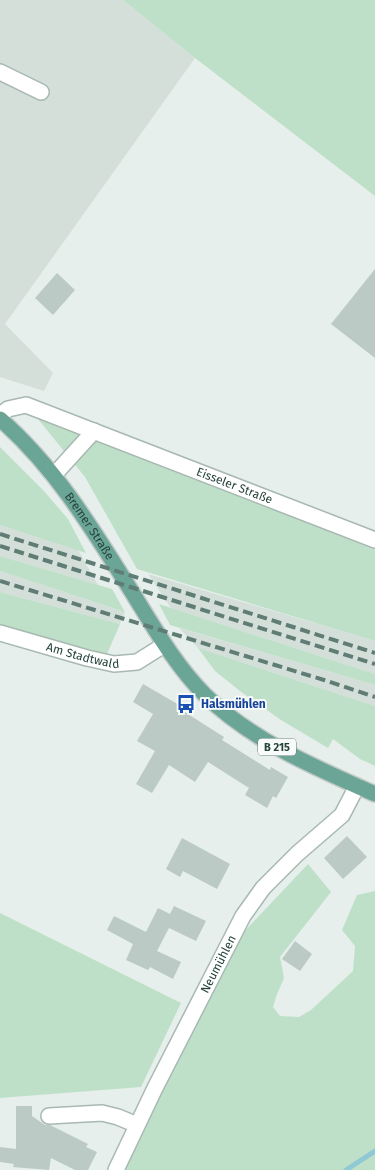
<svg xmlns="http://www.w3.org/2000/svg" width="375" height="1170" viewBox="0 0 375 1170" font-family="'Fira Sans',sans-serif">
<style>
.built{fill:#d4dfda}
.green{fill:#bfe0c8}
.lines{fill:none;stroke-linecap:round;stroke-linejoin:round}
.stream{stroke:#8ec9d4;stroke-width:5}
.building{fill:#bbcac4}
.minor-casing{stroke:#a8b8b2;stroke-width:18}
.major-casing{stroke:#c2cac8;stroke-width:18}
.minor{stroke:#fff;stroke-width:15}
.major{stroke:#6aa596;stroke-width:15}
.rail{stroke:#5f7d75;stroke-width:4;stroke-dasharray:10 5;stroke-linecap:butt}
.labels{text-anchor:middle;stroke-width:4;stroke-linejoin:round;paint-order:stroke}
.shield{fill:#f7fbf9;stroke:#637a73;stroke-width:1}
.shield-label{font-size:11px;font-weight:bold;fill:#24423a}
.street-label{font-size:12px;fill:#24423a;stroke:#f7fbf9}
.transit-label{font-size:12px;font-weight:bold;fill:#164399;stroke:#f7fbf9;text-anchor:start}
</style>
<rect width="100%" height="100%" fill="#e6efeb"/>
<path class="built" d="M0,0H123L195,58L5,324L53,373L44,391L0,377Z
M0,525L78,550L98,585L0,556Z
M0,571L125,612L120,624L0,592Z
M148,574L375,641V674L171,608Z
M179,628L375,685V706L198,648Z"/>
<path class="green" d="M123,0H375V196L195,58Z
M38,419L118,446L375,550V641L137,569L85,477Z
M0,447L43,490L68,519L86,553L0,525Z
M0,556L112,589L125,612L0,571Z
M0,592L120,624L107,654L51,642L0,625Z
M159,604L375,674V685L170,625Z
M198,648L375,706V766L360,759L333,739L328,748L281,720L240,691L215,671Z
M308,864L331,892L280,957L284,978L277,994L273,1007L280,1016L299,1017L311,1010L353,971L355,946L342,930L357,895L375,891V1170H123L128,1157L241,935Z
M0,913L181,1003L141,1087L0,1098Z"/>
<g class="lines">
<path class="stream" d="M346,1170L375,1151"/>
</g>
<path class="building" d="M375,269V358L331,324Z
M57,273L75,290L53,315L35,298Z
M143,684L181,706L180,709L224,737L222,740L270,770L271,767L288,777L276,798L273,796L267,808L245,795L249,788L208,762L195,782L169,765L152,793L136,784L155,751L137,741L153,714L133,702Z
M347,836L367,857L343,879L324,858Z
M182,838L230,864L217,889L183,871L180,877L166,869Z
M174,906L206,921L196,941L169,928L157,951L181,962L173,979L150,967L148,970L126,960L133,944L107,930L114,916L146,932L158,908L170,914Z
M295,941L312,954L300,971L282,959Z
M16,1106H32V1116L45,1125H50L88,1144L86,1147L97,1152L88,1170H75L51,1158L49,1170L13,1167L14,1164L0,1162V1147L16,1149Z"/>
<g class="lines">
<g class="minor-casing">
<g id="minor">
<path d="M0,72L41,92"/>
<path id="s1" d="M0,415L8,409L26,405L375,540"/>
<path d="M54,475L94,431"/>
<path id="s2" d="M0,633L87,658L114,664L137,662L164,645"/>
<path d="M49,1116L102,1113L118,1117L137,1125"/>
<path id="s3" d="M116,1170L155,1088L243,916L263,888L297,854L342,815L357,786"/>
</g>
</g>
<g class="major-casing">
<g id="major">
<path id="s4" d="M0,419C57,469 95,533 135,597C156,631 177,667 205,695C252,741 316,768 375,794"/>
</g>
</g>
<use href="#minor" class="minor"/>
<use href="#major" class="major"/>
<path class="rail" d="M0,534L375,653
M0,546L375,664
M0,581L324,680L375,697"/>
</g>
<defs>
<g id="bus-bare" transform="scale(1.5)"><path d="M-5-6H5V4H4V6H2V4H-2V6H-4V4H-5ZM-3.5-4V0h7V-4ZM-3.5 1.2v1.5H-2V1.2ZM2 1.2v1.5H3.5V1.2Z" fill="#1a4fb4" stroke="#f7fbf9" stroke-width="2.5" paint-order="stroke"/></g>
</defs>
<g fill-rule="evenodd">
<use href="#bus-bare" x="186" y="704"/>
</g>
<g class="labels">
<rect class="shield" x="258" y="738.5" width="38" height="17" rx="4"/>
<g class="shield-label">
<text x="277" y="751">B 215</text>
</g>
<g class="street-label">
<text dy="4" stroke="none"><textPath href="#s1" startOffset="252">Eisseler Straße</textPath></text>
<text dy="4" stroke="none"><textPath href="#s4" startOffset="140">Bremer Straße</textPath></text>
<text dy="4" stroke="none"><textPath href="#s2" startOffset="86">Am Stadtwald</textPath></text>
<text dy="4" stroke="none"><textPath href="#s3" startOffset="230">Neumühlen</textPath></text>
</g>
<g class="transit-label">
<text x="201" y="708">Halsmühlen</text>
</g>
</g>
</svg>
